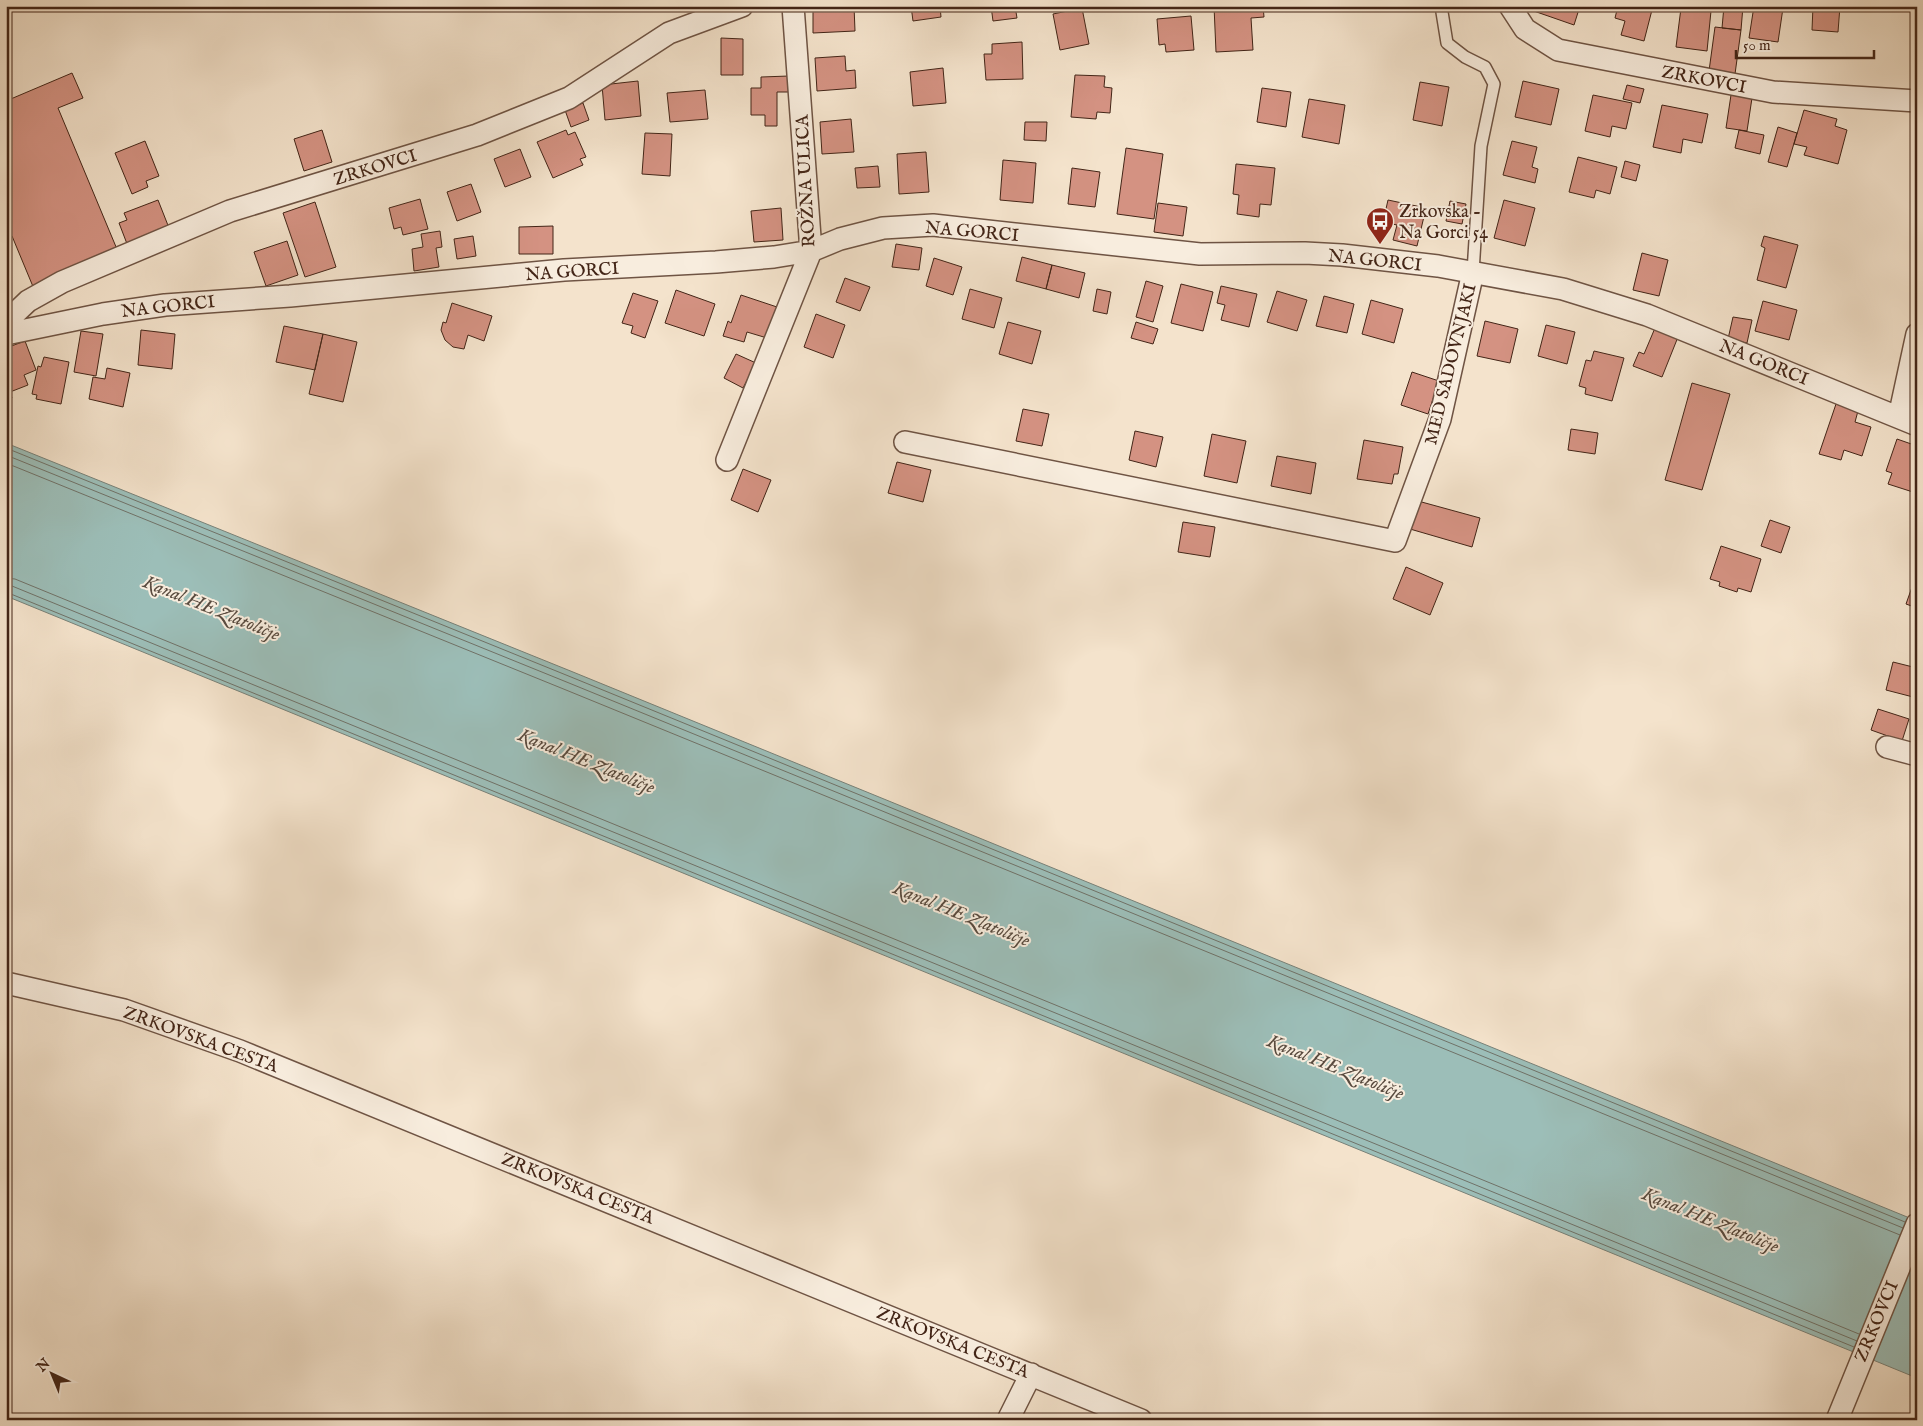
<svg xmlns="http://www.w3.org/2000/svg" width="1923" height="1426" viewBox="0 0 1923 1426" font-family="'IM FELL English',serif">
<style>
.water{fill:#9cbeb8;stroke:#788178}
.lines{fill:none;stroke-linecap:round;stroke-linejoin:round}
.shore{stroke:#707268;stroke-width:1}
.building{fill:#d49282;stroke:#432517}
.service-casing{stroke:#6f5444;stroke-width:14}
.minor-casing{stroke:#6f5444;stroke-width:24}
.service{stroke:#f8edde;stroke-width:11}
.minor{stroke:#f8edde;stroke-width:21}
.labels{text-anchor:middle;stroke-width:4;stroke-linejoin:round;paint-order:stroke}
.street-label{font-size:18px;fill:#432517;stroke:#f8edde}
.poi-label{font-size:18px;fill:#432517;stroke:#f8edde;text-anchor:start}
.water-label{font-size:19px;font-style:italic;fill:#594b3f;stroke:#f8edde}
</style>
<rect width="100%" height="100%" fill="#f4e3cc"/>
<filter id="stains"><feTurbulence type="fractalNoise" baseFrequency=".004" numOctaves="4"/><feColorMatrix values="0 0 0 0 .2 0 0 0 0 .09 0 0 0 0 .02 0 0 0 .5 -.17"/></filter>
<radialGradient id="worn" r=".72"><stop offset=".6" stop-color="#630" stop-opacity="0"/><stop offset="1" stop-color="#630" stop-opacity=".3"/></radialGradient>
<path class="water" d="M6,443L573,672L1917,1221V1378L6,596Z"/>
<g class="lines">
<path class="shore" d="M6,448L571,677L1905,1222
M6,455L569,683L1903,1228
M6,463L566,690L1900,1235
M6,578L15,579L1859,1334
M6,585L12,586L1857,1341
M6,592L1854,1347"/>
</g>
<path class="building" d="M813,6H854L855,31L813,33Z
M911,6H940L941,17L913,21Z
M991,6H1015L1017,18L993,21Z
M1214,6H1263L1264,17L1251,18L1253,50L1216,52Z
M1529,6H1580L1574,25L1528,9Z
M1618,6H1653L1644,41L1621,35L1625,21L1615,18Z
M1724,6H1743L1741,30L1722,28Z
M1754,6L1783,8L1778,42L1749,38Z
M1813,6H1840L1838,32L1812,30Z
M1082,8L1089,44L1060,50L1053,14Z
M1681,8L1711,11L1707,51L1676,47Z
M1191,16L1194,50L1166,52L1165,44L1159,45L1157,19Z
M1715,27L1741,30L1735,74L1709,71Z
M721,38L743,39V75H721Z
M1022,42L1023,79L986,80L984,54H992V44Z
M845,56L846,71L855,70L856,88L817,91L815,58Z
M943,68L946,103L913,106L910,72Z
M72,73L83,98L58,108L119,254L34,289L12,236L6,238V101Z
M1075,75L1105,76L1104,87L1112,88L1110,113L1097,112L1096,119L1071,117Z
M789,76V92H777V126H765V115H751V88H761V77Z
M638,81L641,116L605,120L602,85Z
M1523,81L1559,89L1551,125L1515,117Z
M1420,82L1449,87L1442,126L1413,120Z
M1627,85L1644,89L1640,103L1623,99Z
M1262,88L1291,92L1286,127L1257,122Z
M705,90L708,119L670,122L667,93Z
M1593,95L1632,103L1626,129L1612,126L1610,137L1585,131Z
M1731,95L1752,98L1747,131L1726,128Z
M1309,99L1345,105L1339,144L1302,137Z
M583,103L589,120L571,127L565,110Z
M1662,105L1708,114L1702,143L1683,139L1681,153L1653,147Z
M1804,110L1837,119L1835,126L1847,130L1838,164L1804,155L1807,147L1794,144Z
M851,119L854,152L822,154L820,122Z
M1025,122H1047L1046,141L1024,140Z
M1778,127L1797,133L1787,167L1768,162Z
M322,130L332,162L304,171L294,139Z
M566,130L568,135L575,132L586,157L580,159L583,165L553,178L537,142Z
M1739,130L1764,135L1760,154L1735,148Z
M645,133L672,134L670,176L642,174Z
M145,141L159,176L146,181L148,187L132,194L115,153Z
M1512,141L1537,147L1532,167L1538,169L1535,183L1503,175Z
M1126,148L1163,154L1154,219L1117,214Z
M520,149L531,177L505,187L494,159Z
M926,152L929,192L899,194L897,154Z
M1578,157L1617,167L1610,194L1596,190L1594,198L1569,192Z
M1003,160L1036,163L1033,203L1000,200Z
M1625,161L1640,165L1636,181L1621,177Z
M1236,164L1275,168L1271,205L1260,204L1259,217L1237,214L1239,195L1233,194Z
M878,166L880,187L857,188L855,168Z
M1072,168L1100,172L1095,207L1068,204Z
M471,184L481,212L457,221L447,192Z
M420,199L428,229L403,235L401,227L394,229L389,208Z
M158,200L171,233L129,249L119,223L127,220L124,213Z
M1388,200L1426,208L1417,246L1393,240L1397,225L1383,222Z
M1504,200L1535,208L1525,246L1494,238Z
M1450,201L1466,204L1462,224L1446,221Z
M315,202L336,267L305,277L283,213Z
M1158,203L1187,207L1183,236L1154,232Z
M781,208L783,240L754,242L751,211Z
M553,226V254H519V227Z
M440,231L442,247L436,248L439,267L414,271L412,249L423,247L421,234Z
M473,236L476,256L457,259L454,239Z
M1764,236L1798,245L1786,288L1757,280L1765,248L1761,246Z
M287,241L298,275L266,286L254,252Z
M896,244L922,248L919,270L892,267Z
M1642,253L1668,260L1659,296L1633,290Z
M1022,257L1052,265L1046,289L1016,281Z
M934,258L962,267L953,295L926,286Z
M1052,265L1085,273L1079,298L1046,289Z
M845,278L870,287L860,311L836,302Z
M1146,281L1163,286L1153,322L1136,317Z
M1181,284L1213,292L1203,331L1171,323Z
M1221,286L1257,294L1249,327L1221,320L1225,305L1217,303Z
M970,289L1002,298L994,328L962,319Z
M1097,289L1111,292L1107,314L1093,311Z
M676,290L715,304L704,336L665,323Z
M1277,291L1307,300L1297,331L1267,322Z
M633,293L658,301L645,338L631,333L633,326L622,323Z
M741,295L777,307L767,338L747,332L744,342L723,336L728,321L731,323Z
M1324,296L1354,304L1347,333L1316,326Z
M1371,300L1403,309L1394,343L1362,334Z
M1763,301L1797,310L1789,340L1755,331Z
M452,303L492,316L484,341L468,335L464,349L453,347L445,340L441,330L443,322L446,323Z
M816,314L845,325L833,358L804,347Z
M1733,317L1752,320L1747,343L1728,339Z
M1485,321L1518,329L1510,363L1477,356Z
M1008,322L1041,331L1032,364L999,354Z
M1136,322L1158,329L1153,344L1131,338Z
M1546,325L1575,332L1567,364L1538,356Z
M284,326L323,334L315,370L276,362Z
M1655,328L1678,337L1662,377L1633,366L1639,352L1644,354Z
M141,330L175,334L172,369L138,365Z
M81,331L103,334L96,376L74,372Z
M323,334L357,342L343,402L309,394Z
M25,341L36,370L24,375L28,385L10,392L12,398L6,401V348Z
M1594,351L1624,358L1612,401L1585,394L1586,388L1579,386L1586,360L1591,361Z
M736,354L756,363L743,388L724,378Z
M44,357L69,362L61,404L36,399L37,395L32,394L38,366L41,367Z
M107,368L130,373L123,407L89,399L93,377L105,379Z
M1412,372L1439,381L1428,414L1401,405Z
M1692,383L1730,394L1702,490L1665,480Z
M1836,404L1858,411L1855,422L1871,427L1862,456L1844,450L1841,460L1819,454Z
M1023,409L1049,414L1042,446L1016,441Z
M1571,429L1598,433L1595,454L1568,450Z
M1135,431L1163,437L1156,467L1129,460Z
M1212,434L1246,441L1237,483L1204,476Z
M1897,439L1917,446L1916,493L1888,484L1892,473L1886,471Z
M1364,440L1403,447L1398,474H1394L1392,484L1357,479Z
M1277,456L1316,463L1311,494L1271,486Z
M897,462L931,470L923,502L888,493Z
M743,469L771,480L758,512L731,500Z
M1418,501L1480,518L1472,547L1410,529Z
M1770,520L1790,527L1781,553L1761,546Z
M1183,522L1215,527L1210,557L1178,552Z
M1721,546L1761,559L1751,592L1738,588L1737,592L1719,586L1720,582L1710,579Z
M1406,567L1443,583L1430,615L1393,599Z
M1917,573V608L1906,604Z
M1893,662L1917,668V698L1886,690Z
M1878,709L1909,719L1902,741L1871,730Z"/>
<g class="lines">
<g class="service-casing">
<path id="service" d="M1441,6L1447,43L1465,57L1485,67L1494,84L1481,146L1473,272"/>
</g>
<g class="minor-casing">
<path id="minor" d="M1510,6L1525,29L1558,50L1773,92L1917,101
M6,322L28,301L62,282L230,211L477,135L569,98L669,33L742,6
M6,334L103,314L165,305L290,296L564,270L716,262L774,257L811,251L840,239L883,228L933,225L1200,254L1305,253L1342,255L1438,266L1563,289L1647,315L1917,425
M1899,417L1917,334
M905,442L1395,541L1440,419L1473,272
M727,460L811,251L793,6
M1887,747L1917,755
M6,983L124,1010L240,1051L1141,1420
M1008,1420L1031,1374
M1837,1420L1917,1224"/>
</g>
<use href="#service" class="service"/>
<use href="#minor" class="minor"/>
</g>
<defs>
<g id="bus-pin" transform="scale(1.4375)"><path d="M0 17L-7.5 6A9.5 9.5 0 1 1 7.5 6Z" fill="#8f2418" stroke="#f8edde"/><path d="M-5-6H5V4H4V6H2V4H-2V6H-4V4H-5ZM-3.5-4V0h7V-4ZM-3.5 1.2v1.5H-2V1.2ZM2 1.2v1.5H3.5V1.2Z" fill="#fff"/></g>
</defs>
<g fill-rule="evenodd">
<use href="#bus-pin" x="1380" y="221"/>
</g>
<g class="labels">
<g class="street-label">
<text transform="translate(1704 79) rotate(11)" y="6">ZRKOVCI</text>
<text transform="translate(375 167) rotate(-17)" y="6">ZRKOVCI</text>
<text transform="translate(805 181) rotate(-93)" y="6">ROŽNA ULICA</text>
<text transform="translate(972 231) rotate(5)" y="6">NA GORCI</text>
<text transform="translate(1375 260) rotate(6)" y="6">NA GORCI</text>
<text transform="translate(572 271) rotate(-4)" y="6">NA GORCI</text>
<text transform="translate(168 306) rotate(-6)" y="6">NA GORCI</text>
<text transform="translate(1764 362) rotate(22)" y="6">NA GORCI</text>
<text transform="translate(1450 364) rotate(-76)" y="6">MED SADOVNJAKI</text>
<text transform="translate(201 1039) rotate(20)" y="6">ZRKOVSKA CESTA</text>
<text transform="translate(578 1188) rotate(22)" y="6">ZRKOVSKA CESTA</text>
<text transform="translate(1876 1321) rotate(-67)" y="6">ZRKOVCI</text>
<text transform="translate(953 1342) rotate(22)" y="6">ZRKOVSKA CESTA</text>
</g>
<g class="poi-label">
<text x="1399" y="217">Zrkovska -<tspan x="1399" dy="21">Na Gorci 54</tspan></text>
</g>
<g class="water-label">
<text transform="translate(212 607) rotate(22)" y="7">Kanal HE Zlatoličje</text>
<text transform="translate(587 760) rotate(22)" y="7">Kanal HE Zlatoličje</text>
<text transform="translate(962 913) rotate(22)" y="7">Kanal HE Zlatoličje</text>
<text transform="translate(1336 1066) rotate(22)" y="7">Kanal HE Zlatoličje</text>
<text transform="translate(1711 1219) rotate(22)" y="7">Kanal HE Zlatoličje</text>
</g>
</g>
<rect width="1923" height="1426" fill="none" stroke="#f4e3cc" stroke-width="25"/>
<rect x="8" y="8" width="1908" height="1411" fill="none" stroke="#432517" stroke-width="2.5"/>
<rect x="12" y="12" width="1898" height="1401" fill="none" stroke="#432517"/>
<g transform="translate(52 1374) rotate(316)" stroke="#f8edde" stroke-width="4" paint-order="stroke">
<path d="M0-4L9 19L0 12L-9 19Z" fill="#432517"/>
<text y="-8" font-size="14" font-weight="bold" text-anchor="middle" fill="#432517">N</text>
</g>
<path d="M1736 50v8h138v-8" fill="none" stroke="#432517" stroke-width="2.5"/>
<text x="1743" y="50" font-size="15" fill="#432517" stroke="#f8edde" stroke-width="4" paint-order="stroke">50 m</text>
<rect width="100%" height="100%" filter="url(#stains)"/>
<rect width="100%" height="100%" fill="url(#worn)"/>
</svg>
